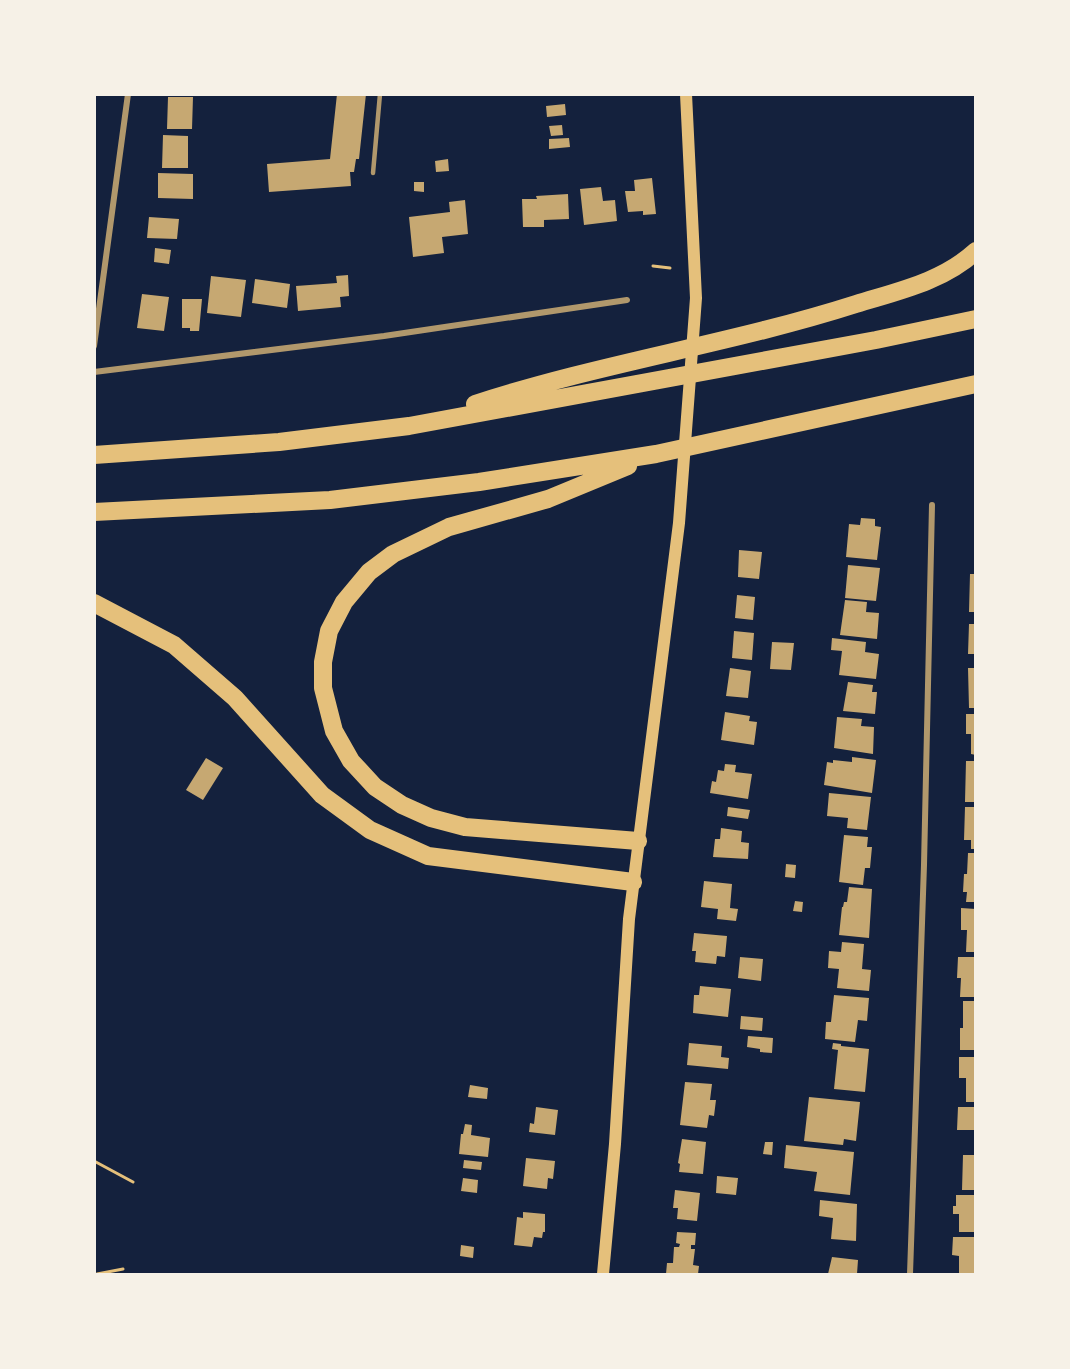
<svg xmlns="http://www.w3.org/2000/svg" width="1070" height="1369" viewBox="0 0 1070 1369" font-family="'Source Serif 4',serif">
<style>
.building{fill:#c6a872}
.lines{fill:none;stroke-linecap:round;stroke-linejoin:round}
.path{stroke:#e5c07b;stroke-width:3}
.service{stroke:#b1986c;stroke-width:4.5}
.minor{stroke:#b1986c;stroke-width:6}
.secondary{stroke:#e5c07b;stroke-width:12}
.motorway{stroke:#e5c07b;stroke-width:18}
</style>
<rect width="100%" height="100%" fill="#14213d"/>
<path class="building" d="M337,94H366L359,159H356L354,172H350L351,186L269,192L267,164L330,159Z
M168,97H193L192,129H167Z
M565,104L566,115L547,117L546,106Z
M562,125L563,135L551,136L549,126Z
M163,135L188,136V168H162Z
M569,138L570,147L549,149V139Z
M448,159L449,171L436,172L435,161Z
M158,173L193,174V199L158,198Z
M652,178L656,214L643,215V211L628,212L625,191H635L634,180Z
M414,182H424V192L414,191Z
M601,187L603,201L615,200L617,221L584,225L580,189Z
M568,194L569,219L544,220V227H523L522,199H537L536,196Z
M465,200L468,234L442,237L444,253L413,257L409,217L450,212L449,202Z
M149,217L179,219L177,239L147,238Z
M155,248L171,250L169,264L154,262Z
M348,275L349,296L340,297L341,307L298,311L296,286L337,283L336,276Z
M211,276L246,280L241,317L207,313Z
M255,279L290,284L287,308L252,303Z
M142,294L169,297L164,331L137,328Z
M182,299H202L199,331H190V328H182Z
M861,518L875,519V526L881,527L877,560L846,557L849,524L860,525Z
M739,550L762,552L759,579L738,577Z
M848,565L880,568L876,601L845,598Z
M970,574H976V612H969Z
M737,595L755,597L753,620L735,618Z
M845,600L867,602L866,612L879,613L877,639L840,635Z
M969,624H976V654H968Z
M734,631L754,633L752,660L732,658Z
M832,638L866,642L865,652L879,654L876,679L839,675L842,651L831,650Z
M772,642L794,643L791,670L770,669Z
M730,668L751,671L748,698L726,696Z
M968,668H976V708H969Z
M848,682L873,685L872,692H877L875,714L843,711Z
M725,712L750,716L749,721L757,722L754,745L721,740Z
M966,714H976V755L971,754V734H966Z
M837,717L862,719L861,726L874,727L873,754L834,748Z
M852,757L876,760L872,793L824,785L827,762L833,763V760L852,762Z
M206,758L223,768L203,800L186,790Z
M966,761H976V802H965Z
M725,764L736,765L735,772L752,774L748,799L710,793L712,781L716,782L718,770L724,771Z
M829,793L871,797L867,830L847,828L848,818L827,816Z
M728,807L750,810L748,819L727,816Z
M965,807H976V849H971V840H964Z
M721,828L742,831L741,842L749,843L748,859L713,857L715,839H720Z
M844,835L868,837L867,847H872L870,868H865L863,885L839,882Z
M968,853H976V902H966L967,892H963L964,874H967Z
M786,864L796,865L795,878L785,877Z
M704,881L732,884L730,908L738,909L736,921L717,919L718,909L701,907Z
M849,887L872,889L869,938L839,935L842,907H843L844,902H847Z
M795,901L803,902L802,912L793,911Z
M961,908L976,909V952H966L967,930H961Z
M694,933L727,936L725,957L717,956L716,964L695,962L696,951H692Z
M842,942L864,944L862,969L871,970L869,991L837,988L839,969L828,968L829,951L841,952Z
M740,957L763,959L761,981L738,978Z
M958,957H976V997H960L961,978H957Z
M700,986L731,989L728,1017L693,1013L694,995H699Z
M834,995L869,998L867,1021L858,1020L855,1042L825,1039L826,1022H831Z
M963,1001H976V1050H960V1028H963Z
M741,1016L763,1018L762,1031L740,1029Z
M748,1036L773,1038L772,1053L760,1052V1049L747,1047Z
M689,1043L722,1046L721,1057L729,1058L728,1069L687,1065Z
M833,1043L841,1044V1046L869,1049L865,1092L834,1089L838,1050L832,1049Z
M959,1057H976V1102H966V1078H959Z
M685,1082L712,1084L710,1100H716L714,1116L709,1115L707,1128L680,1125Z
M470,1085L488,1088L487,1099L468,1097Z
M809,1097L860,1102L856,1141L844,1139L843,1145L804,1141Z
M536,1107L558,1110L555,1135L529,1132L530,1123L534,1124Z
M958,1107H976V1130H957Z
M465,1124L472,1125L471,1135L490,1138L488,1157L459,1154L461,1134H463Z
M682,1139L706,1142L703,1174L679,1172L680,1164L678,1163Z
M765,1142H773L772,1155L763,1154Z
M786,1145L854,1152L850,1195L814,1191L817,1172L784,1168Z
M963,1155H976V1190H962Z
M526,1158L555,1161L553,1179L548,1178L547,1189L523,1186Z
M464,1160L482,1162L481,1170L463,1168Z
M717,1176L738,1178L736,1195L716,1193Z
M463,1178L478,1180L477,1193L461,1191Z
M675,1190L700,1193L697,1221L677,1219L678,1208H673Z
M956,1195H976V1232H959V1214H953V1206H956Z
M820,1200L857,1204L856,1241L831,1239L833,1218L819,1216Z
M523,1212L545,1214V1232H543L542,1238L534,1237L532,1247L514,1245L517,1217L523,1218Z
M677,1232L696,1233L695,1245H691V1249H695L693,1265L699,1266L698,1274H666L667,1263H673L674,1247H679L680,1244L676,1243Z
M953,1237H976V1274H959V1256L952,1255Z
M461,1245L474,1247L473,1258L460,1256Z
M832,1257L858,1260L857,1274H828Z"/>
<g class="lines">
<path class="path" d="M653,266L670,268
M94,1161L133,1182
M97,1274L123,1269"/>
<path class="service" d="M373,173L380,94"/>
<path class="minor" d="M94,346L128,94
M94,372L384,336L627,300
M910,1274L924,865L932,505"/>
<path class="secondary" d="M603,1274L615,1144L629,919L679,523L696,298L686,94"/>
<path class="motorway" d="M475,404C600,363 731,344 856,304C898,291 942,282 976,251
M94,455L279,442L409,426L876,340L976,319
M628,466L548,499L449,527L393,554L369,572L344,602L329,631L323,662V688L334,731L351,761L375,787L402,805L431,818L465,827L638,841
M94,512L330,500L479,482L656,454L976,384
M94,603L174,645L235,698L322,795L370,830L428,856L633,882"/>
</g>
<rect width="1070" height="1369" fill="none" stroke="#f6f1e7" stroke-width="192"/>
</svg>
